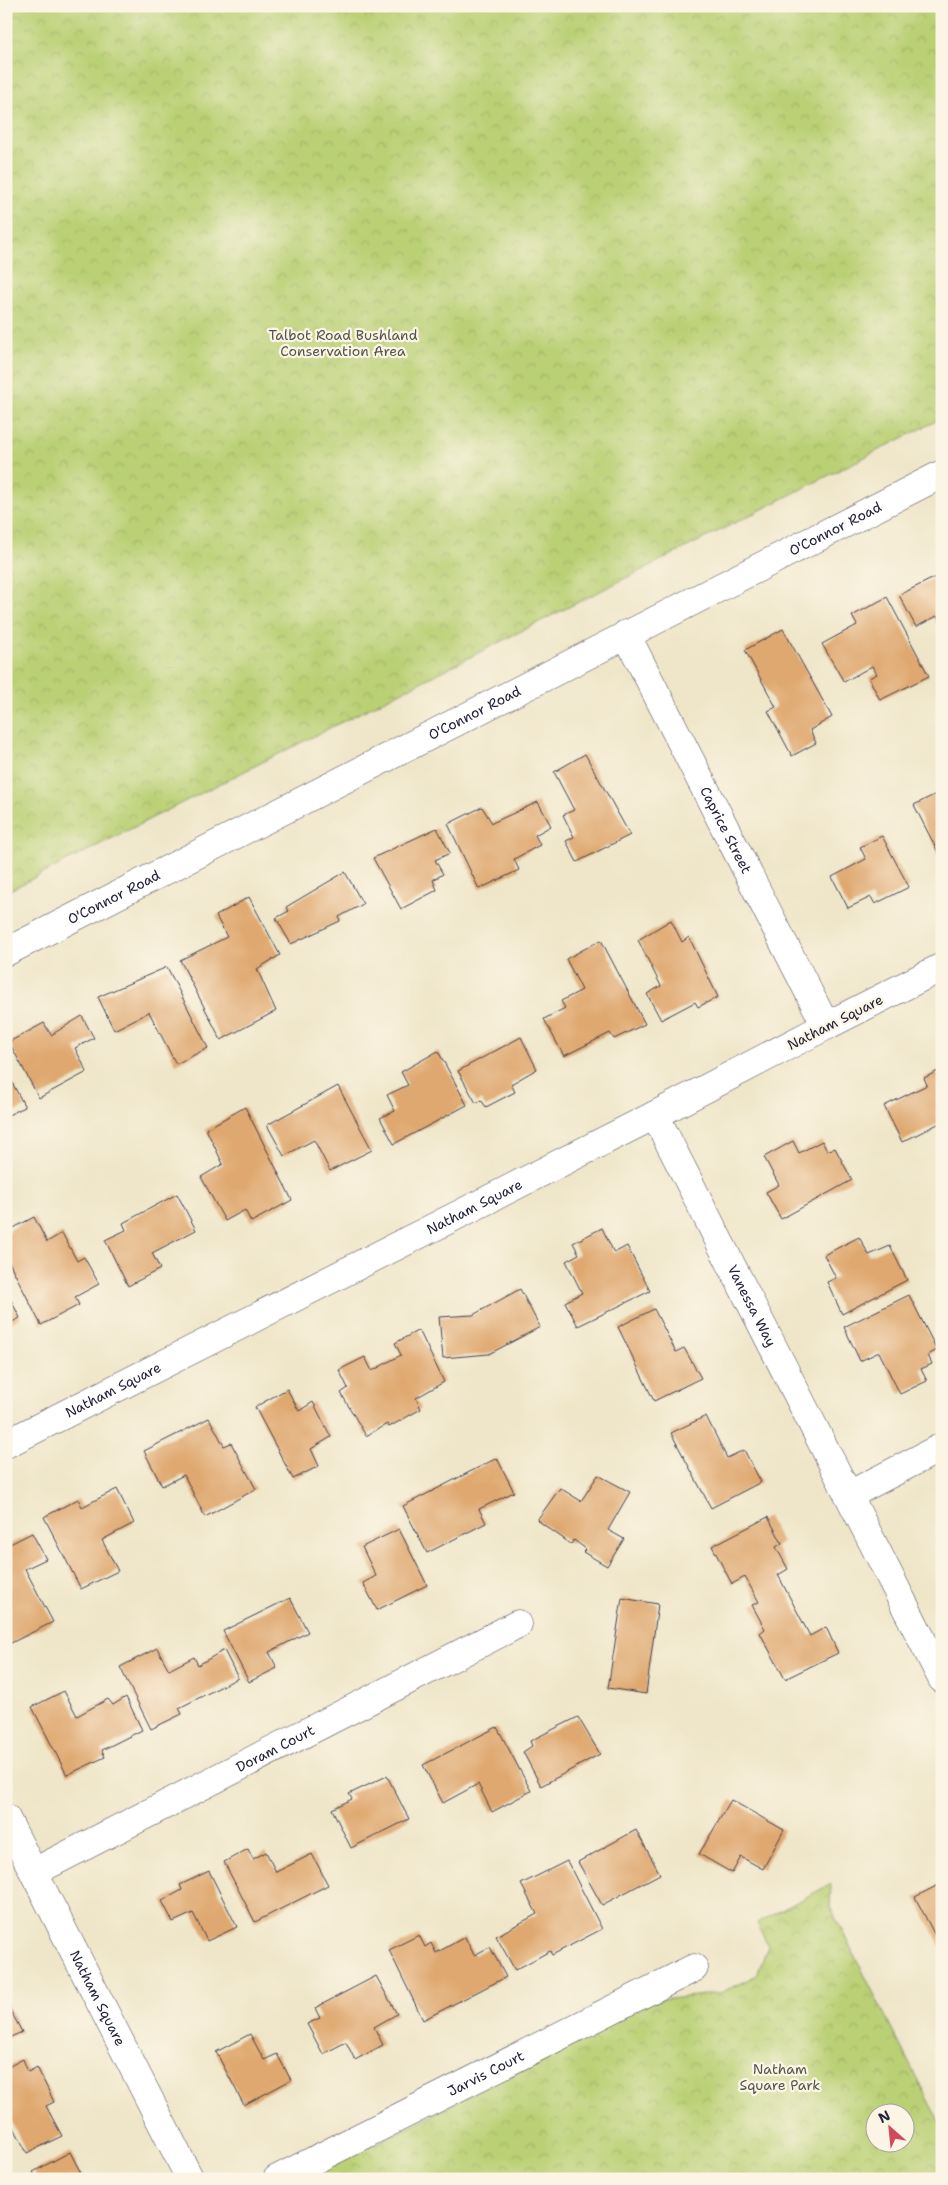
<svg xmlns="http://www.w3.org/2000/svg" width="948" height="2185" viewBox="0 0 948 2185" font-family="'Shantell Sans',sans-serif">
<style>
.park{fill:url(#park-crowns);stroke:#6e7958;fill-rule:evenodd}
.building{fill:#dfa870}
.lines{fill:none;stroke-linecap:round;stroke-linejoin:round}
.street-casing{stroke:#413f50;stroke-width:29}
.secondary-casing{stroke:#413f50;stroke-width:29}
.street{stroke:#fff;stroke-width:28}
.secondary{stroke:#fff;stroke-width:28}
.labels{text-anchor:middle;stroke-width:4.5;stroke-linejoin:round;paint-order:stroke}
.park-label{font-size:14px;fill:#50564c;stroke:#fcf5e5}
.street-label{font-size:14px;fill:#22223b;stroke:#fcf5e5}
</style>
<defs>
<pattern id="park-crowns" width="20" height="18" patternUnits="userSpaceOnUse" patternTransform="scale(1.25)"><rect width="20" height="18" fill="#bad075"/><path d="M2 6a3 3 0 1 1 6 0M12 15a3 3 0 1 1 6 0" fill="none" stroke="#a0b266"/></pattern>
</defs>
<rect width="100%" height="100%" fill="#fcf5e5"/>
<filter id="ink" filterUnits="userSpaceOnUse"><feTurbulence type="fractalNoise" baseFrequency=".02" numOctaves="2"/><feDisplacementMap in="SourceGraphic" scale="10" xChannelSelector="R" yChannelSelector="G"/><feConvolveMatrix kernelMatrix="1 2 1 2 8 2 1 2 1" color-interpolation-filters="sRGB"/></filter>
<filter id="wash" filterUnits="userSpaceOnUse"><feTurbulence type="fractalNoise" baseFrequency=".0096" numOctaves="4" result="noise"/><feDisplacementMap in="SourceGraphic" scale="20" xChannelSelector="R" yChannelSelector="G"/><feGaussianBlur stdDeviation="1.12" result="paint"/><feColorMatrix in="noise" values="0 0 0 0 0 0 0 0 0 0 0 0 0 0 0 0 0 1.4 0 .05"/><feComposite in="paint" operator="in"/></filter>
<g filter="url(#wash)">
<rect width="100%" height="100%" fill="#efe6c9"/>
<path class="park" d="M6,6H942V418L6,892Z
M831,1884L830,1907L942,2128V2179H307L652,2001L720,1993L757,1975L768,1946L757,1923ZM876,2112H906V2142H876Z"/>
<g id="blocks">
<path class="building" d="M942,574V625L937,616L916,627L899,595Z
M887,597L929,676L880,700L869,678L877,674L872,666L844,682L822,644L857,625L852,616Z
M783,629L832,717L810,730L816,743L792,756L768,711L776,707L745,650Z
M585,754L630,835L577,862L566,841L574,837L563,815L574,810L554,772Z
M942,791V860L914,805Z
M538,802L551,826L535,835L540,845L514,859L519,870L479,889L448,824L482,807L492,823Z
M437,828L450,853L435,860L443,874L433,880L437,890L401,909L373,858Z
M882,836L909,887L875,904L871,897L848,908L832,877L866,859L860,847Z
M345,872L363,904L339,917L340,921L291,944L276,918L289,911L286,907Z
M249,897L280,955L257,969L276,1011L221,1040L180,960L227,937L216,916Z
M671,920L682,942L689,937L718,997L698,1007L695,1002L661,1020L647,994L661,986L638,940Z
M601,940L645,1024L614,1039L610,1033L564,1056L544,1019L565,1008L561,1001L582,990L566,959Z
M167,967L208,1048L176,1064L149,1012L114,1030L98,997Z
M82,1016L94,1038L75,1048L87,1072L39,1098L9,1042L44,1023L51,1035Z
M521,1037L537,1069L511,1084L515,1092L486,1107L481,1100L476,1103L458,1071Z
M438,1051L467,1105L394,1144L380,1118L395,1111L387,1095L408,1085L401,1072Z
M942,1069V1122L902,1142L884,1106L927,1085L924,1078Z
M6,1071L25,1107L6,1116Z
M338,1086L372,1150L330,1171L314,1140L284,1156L267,1125Z
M245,1107L292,1200L251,1222L245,1210L225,1221L201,1177L223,1164L206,1129Z
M793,1141L799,1153L822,1141L827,1151L835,1148L852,1180L781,1219L766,1192L779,1185L764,1157Z
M177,1194L196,1230L152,1253L160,1269L128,1286L105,1240L126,1230L123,1223Z
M34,1217L47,1242L62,1233L77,1261L84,1257L99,1284L75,1297L79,1305L41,1325L6,1256V1232Z
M602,1228L614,1253L627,1246L650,1291L578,1326L565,1302L582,1293L566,1261L579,1254L573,1243Z
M859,1237L869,1255L890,1246L907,1280L842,1314L827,1282L836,1278L824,1255Z
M520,1289L540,1327L489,1354L443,1358L439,1317L473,1315Z
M6,1290L20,1318L6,1325Z
M909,1295L937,1350L928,1355L932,1364L921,1369L927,1381L900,1394L879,1352L860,1361L844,1327Z
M654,1309L676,1352L684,1348L701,1378L654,1401L618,1327Z
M419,1330L444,1382L416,1398L421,1409L389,1427L387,1424L366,1436L341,1393L348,1388L339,1370L365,1357L372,1371L401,1355L395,1343Z
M287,1389L299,1411L313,1402L331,1437L311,1449L319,1466L293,1479L255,1407Z
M706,1416L727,1458L744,1450L761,1482L711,1508L671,1433Z
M209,1418L224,1446L231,1443L256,1489L205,1517L184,1475L162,1486L144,1451Z
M497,1458L514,1492L479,1509L486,1523L427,1553L403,1506Z
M598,1475L630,1492L608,1530L624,1539L607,1566L583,1552L586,1549L574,1540L571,1544L537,1520L560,1488L581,1501Z
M117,1489L134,1523L102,1540L118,1571L81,1589L44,1517L78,1499L82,1507Z
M768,1517L782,1543L776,1547L788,1569L778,1575L810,1636L826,1627L838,1653L785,1679L760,1633L765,1629L752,1605L759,1602L745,1577L732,1584L712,1546Z
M399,1529L427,1585L377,1610L363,1583L376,1576L362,1547Z
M32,1533L46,1559L25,1569L53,1622L7,1645L6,1546Z
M290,1598L308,1632L269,1652L277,1668L249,1682L223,1631Z
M622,1598L658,1604L646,1694L608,1688Z
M157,1648L169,1670L194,1657L198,1665L224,1650L238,1678L179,1708L182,1714L151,1729L120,1667Z
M64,1691L77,1716L108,1699L113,1705L126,1697L142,1730L102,1750L105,1757L67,1775L32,1707Z
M578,1717L600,1754L541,1786L523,1752L532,1746L530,1741Z
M497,1727L531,1791L492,1812L478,1784L443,1803L423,1765Z
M387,1776L409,1819L351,1848L332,1809L352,1799L349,1794Z
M731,1800L784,1830L763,1869L741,1857L732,1873L699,1854Z
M636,1830L660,1874L602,1905L578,1862Z
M248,1849L253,1859L266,1852L276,1872L312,1854L328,1885L255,1922L224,1862Z
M567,1861L602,1929L552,1955L550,1951L515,1970L496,1936L537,1914L521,1884Z
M209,1871L237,1927L207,1941L193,1913L173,1922L162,1901L182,1890L180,1885Z
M942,1883V1949L915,1897Z
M419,1935L425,1947L431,1943L436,1953L465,1937L474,1955L490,1947L506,1977L423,2020L389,1950Z
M376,1976L397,2014L374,2027L383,2045L355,2060L346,2042L323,2054L307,2024L320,2018L315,2008Z
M6,2002L22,2032L6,2039Z
M250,2034L264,2060L277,2054L291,2080L244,2105L216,2052Z
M23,2059L28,2072L37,2067L54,2102L46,2106L62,2136L27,2153L6,2112V2068Z
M70,2152L84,2179H37L33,2172Z"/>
</g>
</g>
<g filter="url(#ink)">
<use href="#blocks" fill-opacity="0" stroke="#413f50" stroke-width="1"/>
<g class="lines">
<g class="street-casing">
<g id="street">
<path id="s1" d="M6,952L942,474"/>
<path id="s2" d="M655,1115L942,1679"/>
<path id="s3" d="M6,1444L655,1115L826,1026"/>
<path d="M849,1495L942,1447"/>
<path id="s4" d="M6,1818L190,2179"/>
<path id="s5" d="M34,1872L518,1624"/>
<path id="s6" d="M277,2179L694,1968"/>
</g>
</g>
<g class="secondary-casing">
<g id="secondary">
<path id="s7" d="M626,634L826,1026L942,967"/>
</g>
</g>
<use href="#street" class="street"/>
<use href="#secondary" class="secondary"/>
</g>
</g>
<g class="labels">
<g class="park-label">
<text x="343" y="340">Talbot Road Bushland<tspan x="343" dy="16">Conservation Area</tspan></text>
<text x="780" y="2074">Natham<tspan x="780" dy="16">Square Park</tspan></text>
</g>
<g class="street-label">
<text dy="5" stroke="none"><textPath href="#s1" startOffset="931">O'Connor Road</textPath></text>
<text dy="5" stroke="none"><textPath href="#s1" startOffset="526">O'Connor Road</textPath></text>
<text dy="5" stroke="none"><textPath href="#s7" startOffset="220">Caprice Street</textPath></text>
<text dy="5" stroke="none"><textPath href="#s1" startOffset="121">O'Connor Road</textPath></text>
<text transform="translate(835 1022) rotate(-27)" y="5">Natham Square</text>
<text dy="5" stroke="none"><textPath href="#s3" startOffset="525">Natham Square</textPath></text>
<text dy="5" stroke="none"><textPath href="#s2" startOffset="214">Vanessa Way</textPath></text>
<text dy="5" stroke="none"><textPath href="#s3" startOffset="120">Natham Square</textPath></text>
<text dy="5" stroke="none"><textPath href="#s5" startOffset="271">Doram Court</textPath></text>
<text dy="5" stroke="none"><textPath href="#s4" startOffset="202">Natham Square</textPath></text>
<text dy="5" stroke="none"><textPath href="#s6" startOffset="234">Jarvis Court</textPath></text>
</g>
</g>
<rect width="948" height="2185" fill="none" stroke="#fcf5e5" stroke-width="25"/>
<g transform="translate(890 2128) rotate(333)"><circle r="24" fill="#fcf5e5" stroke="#a5a1a1"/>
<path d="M0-4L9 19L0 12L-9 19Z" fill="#d1495b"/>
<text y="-8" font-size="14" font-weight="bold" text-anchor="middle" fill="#22223b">N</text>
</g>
</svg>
